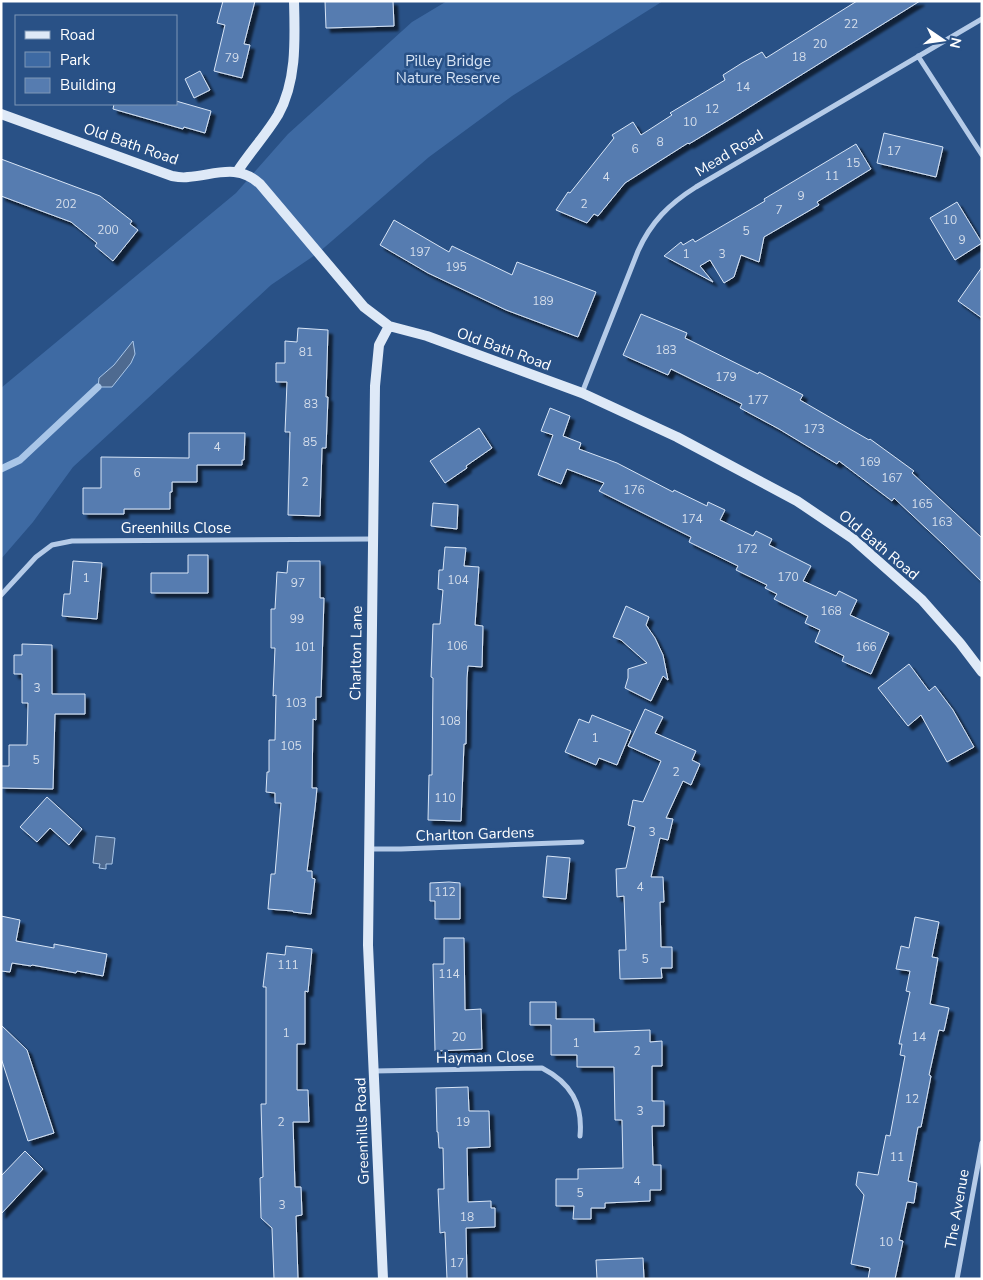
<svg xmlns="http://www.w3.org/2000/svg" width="983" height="1280" viewBox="0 0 983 1280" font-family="'Nunito Sans',sans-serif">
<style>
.green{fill:#3e6aa3}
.water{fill:#4e6a90;stroke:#a9c6e8}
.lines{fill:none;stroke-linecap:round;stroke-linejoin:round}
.stream{stroke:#a9c6e8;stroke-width:7}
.building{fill:#567cb0;stroke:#d8e5f6;filter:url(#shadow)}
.street{stroke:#b5cbe8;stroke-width:5}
.secondary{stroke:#dee9f7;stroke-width:10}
.labels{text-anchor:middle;stroke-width:5;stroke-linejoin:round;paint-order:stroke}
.number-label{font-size:12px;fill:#d5deeb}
.park-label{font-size:15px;fill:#d8e5f6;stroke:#295186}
.street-label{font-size:15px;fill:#fff;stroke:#295186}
</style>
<defs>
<filter id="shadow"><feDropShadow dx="4.5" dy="4.5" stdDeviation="1" flood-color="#0009"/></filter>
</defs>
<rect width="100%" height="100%" fill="#295186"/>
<path class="green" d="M447,1H663L512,96L429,157L318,253L271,285L73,467L33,522L1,559V388L236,193L288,134L412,22Z"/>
<path class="water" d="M133,341L135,354L131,363L112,387H98L99,378L114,365Z
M96,836L115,838L112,864H106V869L99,868L100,864L93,863Z"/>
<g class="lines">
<path class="stream" d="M1,469L20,460L98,387"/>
</g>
<path class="building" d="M223,1H255L244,44L250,45L242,78L214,71L225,25L217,23Z
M325,1H393L394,26L326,28Z
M857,1H920L732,118L689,144L688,143L625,183L598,216L594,214L587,223L556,210L568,192L570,193L614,138L612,135L633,122L641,135L672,115L670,113L725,80L723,75L742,63L762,52L766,58Z
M200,71L210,90L194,98L185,79Z
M176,101L211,111L205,133L184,127L183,129L113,109L114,104H176Z
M884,133L943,147L936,177L877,163Z
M856,144L871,169L817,202L819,205L764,237L759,262L741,255L734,277L724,283L710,260L700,266L713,282L664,256L681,242L683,245L693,239L695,242L765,201L764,199Z
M1,159L100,196L132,221L130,224L138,230L113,261L95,246L97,243L71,222L1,196Z
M957,202L982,243L955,260L930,218Z
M394,220L449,252L452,246L512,275L517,262L596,292L578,337L506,310L428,273L380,245Z
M982,267V318L958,301Z
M641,314L687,333L685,338L758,374L759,372L803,395L800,400L869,440L870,439L914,471L912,473L982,538V582L943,544L894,498L892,501L839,461L837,464L779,429L740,408L742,404L671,369L668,375L623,355Z
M298,328L328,330L326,397H328L326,448H322L320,516L288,515L290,432H285L287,382H276V363H285V341L297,342Z
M550,408L570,416L563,436L581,443L579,449L617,463L673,492L674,490L707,506L708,502L725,510L720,520L753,536L756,531L772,539L769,545L811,566L803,581L836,596L839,591L857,600L850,615L889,633L871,674L842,661L844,656L815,642L820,630L805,623L808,616L774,599L777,594L765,588L767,585L736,570L738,566L689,542L691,537L599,491L604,483L567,469L561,484L538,475L553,435L541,431Z
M479,428L492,448L466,466L467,468L445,483L430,461Z
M189,433H245L244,460H242V465H197V482H172V492H170V509H124V514H83V488H101V457L189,458Z
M433,503L458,505L457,529L431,526Z
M445,547L466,548L464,566L479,567L475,625L483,626L482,667L468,666L467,678L466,744H464L461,821L428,820L429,775H432L433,678L431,677L433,624H440L443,590L438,589L439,570H443Z
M188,555H208V593H151V573H188Z
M73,561L102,563L97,619L62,616L64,594H70Z
M288,561H320V598H324L321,697H316V720L313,719L312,788H317L315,808L307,871H312V878L315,879L311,914L293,912V911L268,909L271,874H275L281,803H275V793L266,792L267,772H269V740H275L276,695L273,696L275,648H271V609H275L277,572L287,573Z
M626,606L649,617L646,625L655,638L663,655L668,680L663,676L651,701L625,688L628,678V669L647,663L621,640L613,637Z
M22,644L52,645V694H85V714H55L53,789L1,788V766H9V745H27L28,703H22V674H14V655H22Z
M909,664L929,691L935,686L953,710L974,747L947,762L921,715L908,726L878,688Z
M645,709L663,717L655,733L696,751L692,760L700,764L691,785L683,781L666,818L673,819L668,840L660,838L651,877H663L664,902H660L661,947H672V968H661L662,978L620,979L619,950H626L624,896L617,897L616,869L626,868L635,827L628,825L633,800L643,802L661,761L628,746Z
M592,715L631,731L617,765L599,758L596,765L565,752L579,719L589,723Z
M47,797L82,829L69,845L50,828L37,842L20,827Z
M547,856L570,858L566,899L543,897Z
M449,882L460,883V919H435V901H430V883Z
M1,916L20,920L16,941L54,948V944L107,954L103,976L77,971L76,973L32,965L31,966L12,963L10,972L1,971Z
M915,917L939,922L932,957L938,958L930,1004L949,1008L944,1031L939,1030L929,1075L931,1076L921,1127H918L908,1181L917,1183L914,1203L907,1202L899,1240L903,1241L895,1279H868L870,1268L851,1264L864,1195L856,1185L858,1172L878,1175L886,1135L890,1136L905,1056L900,1055L902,1044H899L910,992L906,991L910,971L896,969L901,946L909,948Z
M444,938H464L465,1010L481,1009L482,1049L435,1051L433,964H444Z
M286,946L312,949L308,992L305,991V1044H297V1090H308L309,1122H293L295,1187H301L302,1215L296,1216L298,1279H274L272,1228L261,1218L260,1178L263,1177L261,1104H266V987H263L267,953L285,955Z
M530,1002H556V1019H594V1032L650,1030V1042L662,1041V1066H652V1101H664V1126H652L653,1165H661V1190H650V1201L605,1203V1208H591V1219H573L574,1206H556V1179H578V1169L623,1168L622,1120H615L614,1067H577V1055H551V1025H530Z
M1,1025L27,1050L54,1133L28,1141L1,1058Z
M468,1087L469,1111H489L490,1147L467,1148L468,1202L491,1201V1208H495V1227L466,1228L467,1279H447L445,1232L440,1233L438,1189H444L443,1148H439L438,1132H437L436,1088Z
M25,1151L43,1169L1,1214V1176Z
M643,1258L644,1279H597L596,1260Z"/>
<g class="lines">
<path class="street" d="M918,56L982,155
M582,393L638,251C651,222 669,204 696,187L982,19
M1,595L36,557L52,545L72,541L372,539
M369,849H401L582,842
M374,1071L542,1068C571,1083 583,1104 580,1136
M957,1279L982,1143"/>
<path class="secondary" d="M1,114L172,176C177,177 183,178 188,177C215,175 237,163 260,184L364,307L389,326L427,336L582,393L677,437L797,501L852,538L922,600L960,643L982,672
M237,172C250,152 266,135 278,115C297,81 295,39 294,1
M383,1279L368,945L375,386L379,345L389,326"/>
</g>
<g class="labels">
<g class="number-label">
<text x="851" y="28">22</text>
<text x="820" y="48">20</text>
<text x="799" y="61">18</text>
<text x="232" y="62">79</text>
<text x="743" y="91">14</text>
<text x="712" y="113">12</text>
<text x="690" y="126">10</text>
<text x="660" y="146">8</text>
<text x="635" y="153">6</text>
<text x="894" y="155">17</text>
<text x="853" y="167">15</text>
<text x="832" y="180">11</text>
<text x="606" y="181">4</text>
<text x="801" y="200">9</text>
<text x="66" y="208">202</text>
<text x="584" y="208">2</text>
<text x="779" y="214">7</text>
<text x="950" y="224">10</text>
<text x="108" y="234">200</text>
<text x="746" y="235">5</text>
<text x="962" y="244">9</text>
<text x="420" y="256">197</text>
<text x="686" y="258">1</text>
<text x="722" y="258">3</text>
<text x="456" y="271">195</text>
<text x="543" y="305">189</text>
<text x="666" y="354">183</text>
<text x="306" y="356">81</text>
<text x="726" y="381">179</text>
<text x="758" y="404">177</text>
<text x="311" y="408">83</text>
<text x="814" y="433">173</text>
<text x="310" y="446">85</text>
<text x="217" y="451">4</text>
<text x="870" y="466">169</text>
<text x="137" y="477">6</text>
<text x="892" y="482">167</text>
<text x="305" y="486">2</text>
<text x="634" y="494">176</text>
<text x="922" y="508">165</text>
<text x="692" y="523">174</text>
<text x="942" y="526">163</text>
<text x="747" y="553">172</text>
<text x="788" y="581">170</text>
<text x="86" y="582">1</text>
<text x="458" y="584">104</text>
<text x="298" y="587">97</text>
<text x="831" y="615">168</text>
<text x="297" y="623">99</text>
<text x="457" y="650">106</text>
<text x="305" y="651">101</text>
<text x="866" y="651">166</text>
<text x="37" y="692">3</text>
<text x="296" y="707">103</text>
<text x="450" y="725">108</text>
<text x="595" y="742">1</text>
<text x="291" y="750">105</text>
<text x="36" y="764">5</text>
<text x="676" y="776">2</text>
<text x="445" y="802">110</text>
<text x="652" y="836">3</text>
<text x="640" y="891">4</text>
<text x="445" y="896">112</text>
<text x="645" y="963">5</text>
<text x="288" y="969">111</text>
<text x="449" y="978">114</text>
<text x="286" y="1037">1</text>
<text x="459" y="1041">20</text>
<text x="919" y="1041">14</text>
<text x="576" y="1047">1</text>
<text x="637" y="1055">2</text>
<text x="912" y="1103">12</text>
<text x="640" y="1115">3</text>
<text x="281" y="1126">2</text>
<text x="463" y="1126">19</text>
<text x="897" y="1161">11</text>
<text x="637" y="1185">4</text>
<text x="580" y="1197">5</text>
<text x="282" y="1209">3</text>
<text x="467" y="1221">18</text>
<text x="886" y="1246">10</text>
<text x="457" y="1267">17</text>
</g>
<g class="park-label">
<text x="448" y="66">Pilley Bridge<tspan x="448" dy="17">Nature Reserve</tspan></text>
</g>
<g class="street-label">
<text transform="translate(131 144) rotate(19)" y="5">Old Bath Road</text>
<text transform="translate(729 153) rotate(-31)" y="5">Mead Road</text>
<text transform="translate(504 349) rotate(20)" y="5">Old Bath Road</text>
<text x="176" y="533">Greenhills Close</text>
<text transform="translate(879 545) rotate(40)" y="5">Old Bath Road</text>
<text transform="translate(356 653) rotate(-89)" y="5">Charlton Lane</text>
<text transform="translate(475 834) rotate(-2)" y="5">Charlton Gardens</text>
<text transform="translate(485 1057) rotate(-1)" y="5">Hayman Close</text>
<text transform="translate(362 1131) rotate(-92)" y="5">Greenhills Road</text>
<text transform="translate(957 1209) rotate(-80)" y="5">The Avenue</text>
</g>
</g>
<rect width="983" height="1280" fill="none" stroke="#ffffff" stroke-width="5"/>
<rect x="15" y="15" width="162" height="90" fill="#295186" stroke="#7f97b6"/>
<rect x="25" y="31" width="25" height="8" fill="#dee9f7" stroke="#7f97b6"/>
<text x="60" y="40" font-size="15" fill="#ffffff">Road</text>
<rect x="25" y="52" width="25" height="15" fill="#3e6aa3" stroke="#7f97b6"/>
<text x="60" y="65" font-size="15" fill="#ffffff">Park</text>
<rect x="25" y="78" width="25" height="15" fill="#567cb0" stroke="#7f97b6"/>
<text x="60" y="90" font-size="15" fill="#ffffff">Building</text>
<g transform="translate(943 40) rotate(103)" stroke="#295186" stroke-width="4" paint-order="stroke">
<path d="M0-4L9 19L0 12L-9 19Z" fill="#ffffff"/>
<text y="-8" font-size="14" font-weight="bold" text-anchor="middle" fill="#ffffff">N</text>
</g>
</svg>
